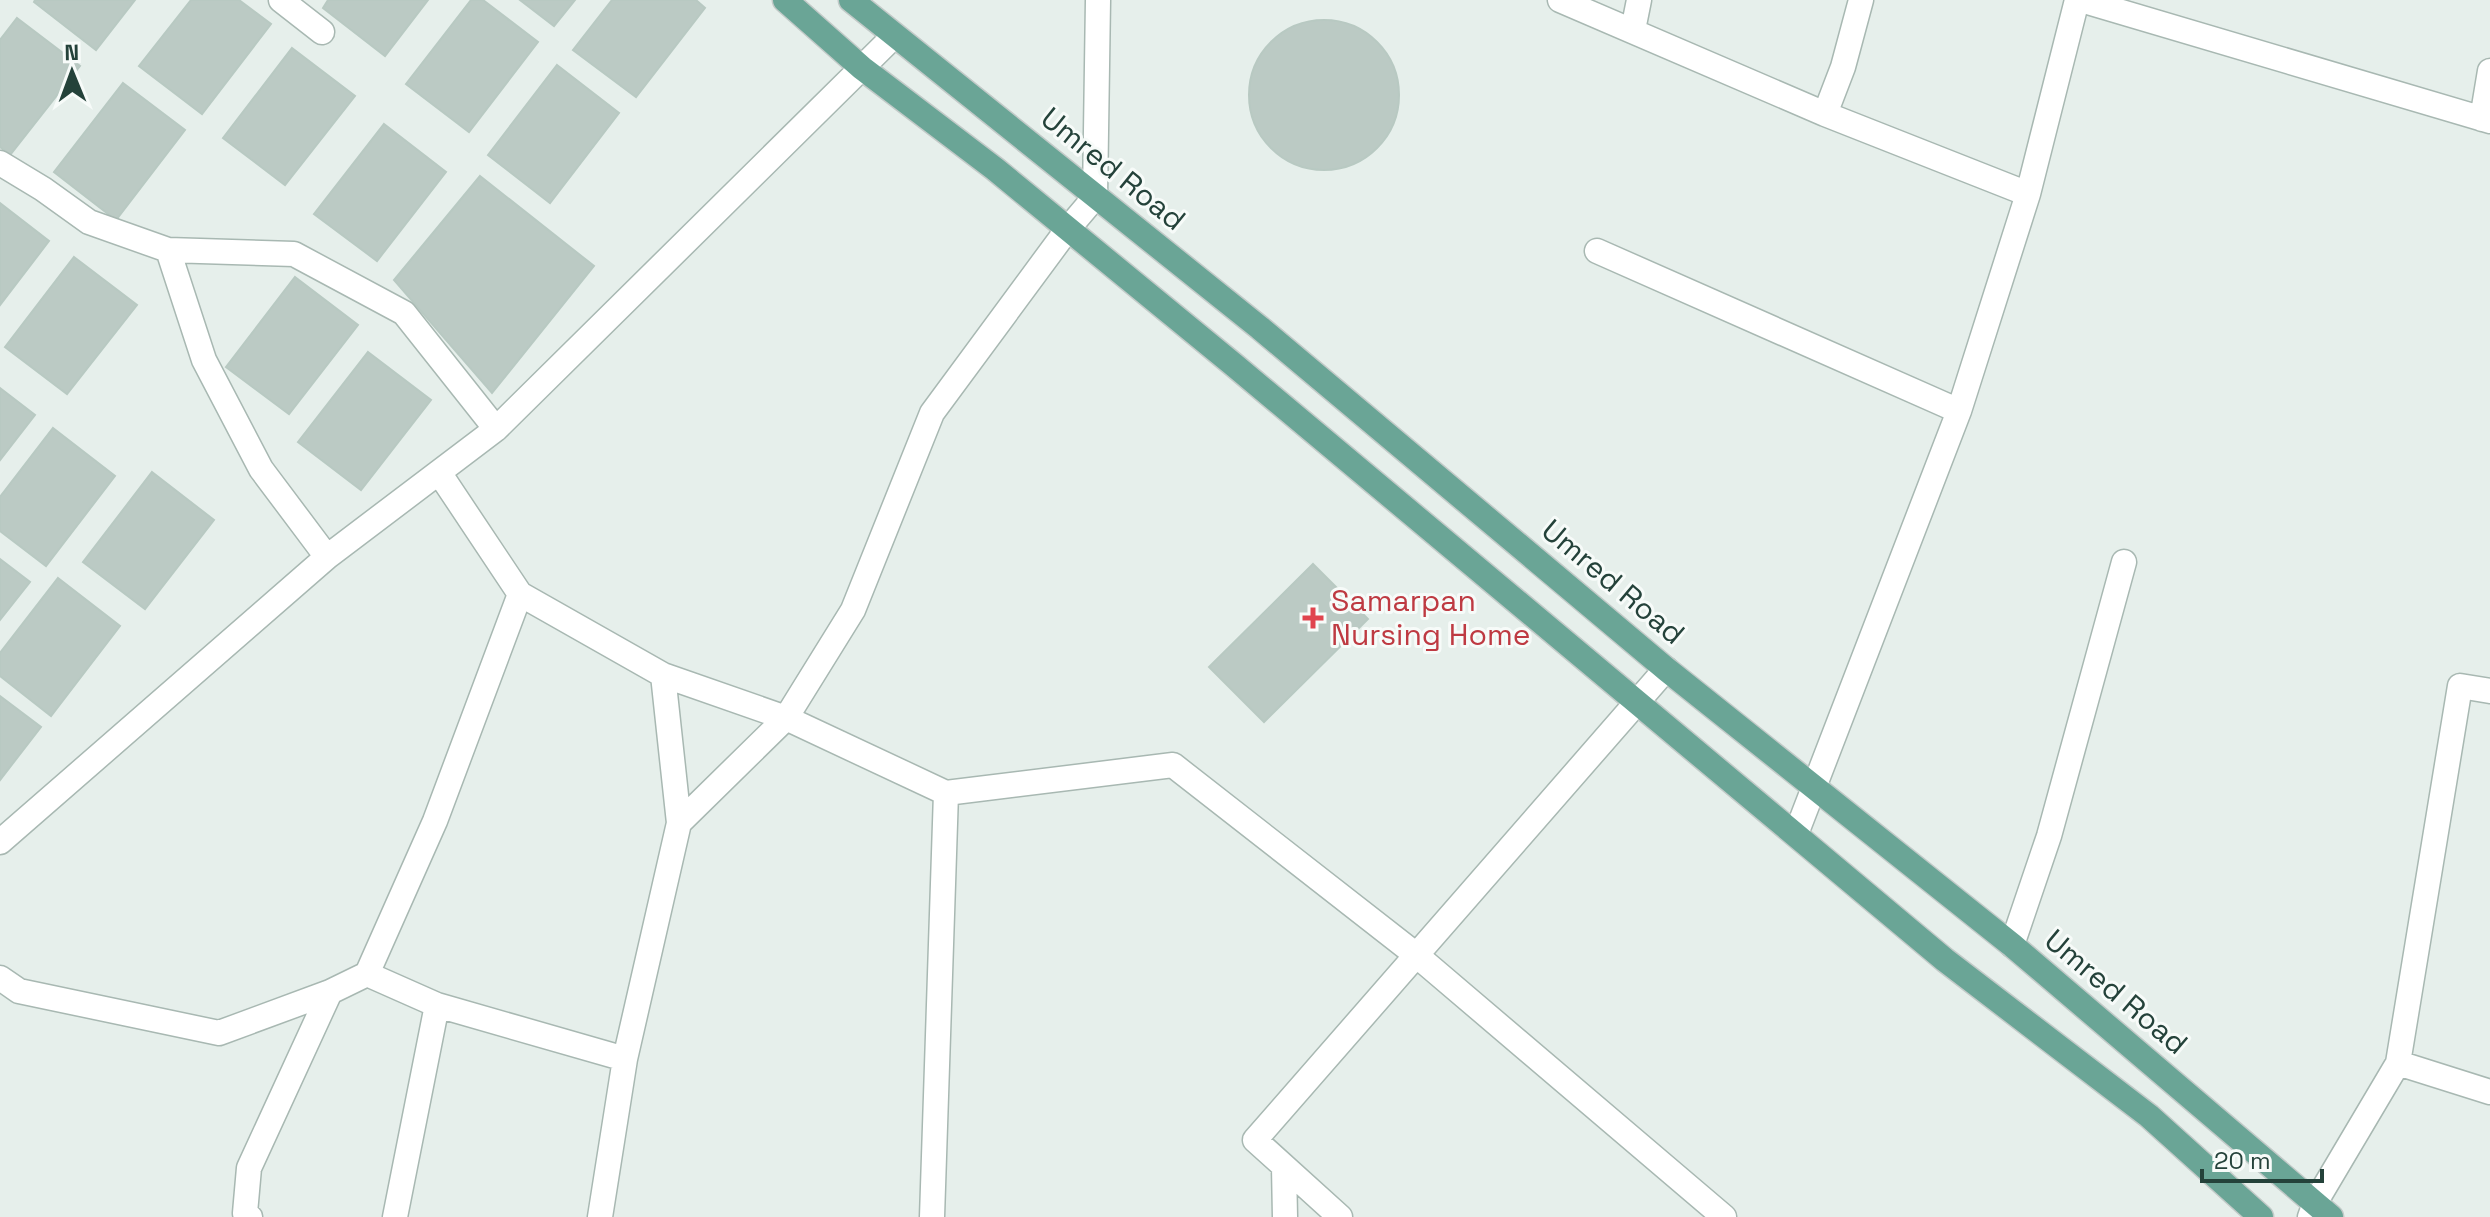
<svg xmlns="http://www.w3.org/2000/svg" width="2490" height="1217" viewBox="0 0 2490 1217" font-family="'Space Grotesk',sans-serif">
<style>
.building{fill:#bbcac4;stroke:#b8c9c2;stroke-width:2}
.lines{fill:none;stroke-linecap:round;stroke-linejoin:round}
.minor-casing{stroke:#a8b8b2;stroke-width:27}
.primary-casing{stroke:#c2cac8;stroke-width:27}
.minor{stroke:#fff;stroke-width:24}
.primary{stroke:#6aa596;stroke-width:24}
.health-dot{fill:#e0444e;stroke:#f7fbf9;stroke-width:3}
.labels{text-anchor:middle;stroke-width:6;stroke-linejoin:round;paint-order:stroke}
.street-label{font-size:30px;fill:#24423a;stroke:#f7fbf9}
.health-label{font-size:30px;fill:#be3a42;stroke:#f7fbf9;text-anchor:start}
</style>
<rect width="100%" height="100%" fill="#e6efeb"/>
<path class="building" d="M35,0H135L96,50L34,2Z
M191,0H239L271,24L202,114L139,66Z
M328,0H428L385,56L323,8Z
M471,0H483L538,42L469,132L406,84Z
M520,0H575L554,26Z
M612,0H696L705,8L636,97L573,50Z
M17,18L80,66L10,155L0,147V40Z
M1249 95a75 75 0 1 1 150 0a75 75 0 1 1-150 0Z
M292,48L355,96L285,185L223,138Z
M557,65L619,113L550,203L488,155Z
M123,83L185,130L116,220L54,172Z
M384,124L446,172L377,261L314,214Z
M480,176L594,266L492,393L394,280Z
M0,203L49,241L0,305Z
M74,257L137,305L67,394L5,347Z
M295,277L358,325L289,414L226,367Z
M368,352L431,400L361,490L298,442Z
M0,388L35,415L0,460Z
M53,428L115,476L46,566L0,531V497Z
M152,472L214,520L145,609L83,562Z
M0,559L30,582L0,620Z
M1313,564L1368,619L1264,722L1209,667Z
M58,578L120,626L51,716L0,676V653Z
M0,696L41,727L0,780Z"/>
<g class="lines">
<g class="minor-casing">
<path id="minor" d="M281,0L322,32
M1560,0L1825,114L2028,194L2077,0
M2081,0L2490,121
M1633,30L1639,0
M1825,114L1843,67L1861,0
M2482,119L2490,71
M0,163L43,189L89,222L168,250L204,360L261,469L327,557
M168,250L294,254L404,313L496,429
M1597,251L1959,411
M440,474L520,594L663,675L786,718L853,610L932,413L1067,230L1095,197L1098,0
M663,675L679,823
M1796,834L1959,411L2028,194
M0,842L327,557L496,429L894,36
M2012,945L2049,836L2124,562
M367,974L435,821L520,594
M0,978L19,991L219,1033L330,992L367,974L437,1005L625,1059L679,823L786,718L946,793L1173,765L1415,954L1724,1217
M2398,1063L2490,1092
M1284,1167L1285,1217
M250,1217L245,1213L249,1168L330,992
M395,1217L437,1005
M600,1217L625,1059
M932,1217L946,793
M1340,1217L1255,1140L1666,669
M2310,1217L2315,1203L2398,1063L2460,686L2490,691"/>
</g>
<g class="primary-casing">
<path id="primary" d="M785,0L862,68L995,169L1234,365L1945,960L2149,1116L2261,1217
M851,0L1260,328L1666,669L2012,945L2331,1217"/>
</g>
<use href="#minor" class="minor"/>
<use href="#primary" class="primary"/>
</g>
<path class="health-dot" d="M1309 606h8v8h8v8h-8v8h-8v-8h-8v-8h8z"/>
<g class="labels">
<g class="street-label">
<text transform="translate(1113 169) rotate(39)" y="10">Umred Road</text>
<text transform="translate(1613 582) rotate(40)" y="10">Umred Road</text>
<text transform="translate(2116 992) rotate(40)" y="10">Umred Road</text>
</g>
<g class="health-label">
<text x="1331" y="611">Samarpan<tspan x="1331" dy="34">Nursing Home</tspan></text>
</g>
</g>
<g transform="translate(72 72) rotate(359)" stroke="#f7fbf9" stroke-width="6" paint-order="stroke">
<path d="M0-6L14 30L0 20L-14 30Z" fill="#24423a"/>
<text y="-12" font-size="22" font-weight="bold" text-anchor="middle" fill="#24423a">N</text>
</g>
<path d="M2202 1169v12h120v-12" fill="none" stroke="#24423a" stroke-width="4"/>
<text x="2214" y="1169" font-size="24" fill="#24423a" stroke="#f7fbf9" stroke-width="6" paint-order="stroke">20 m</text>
</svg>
